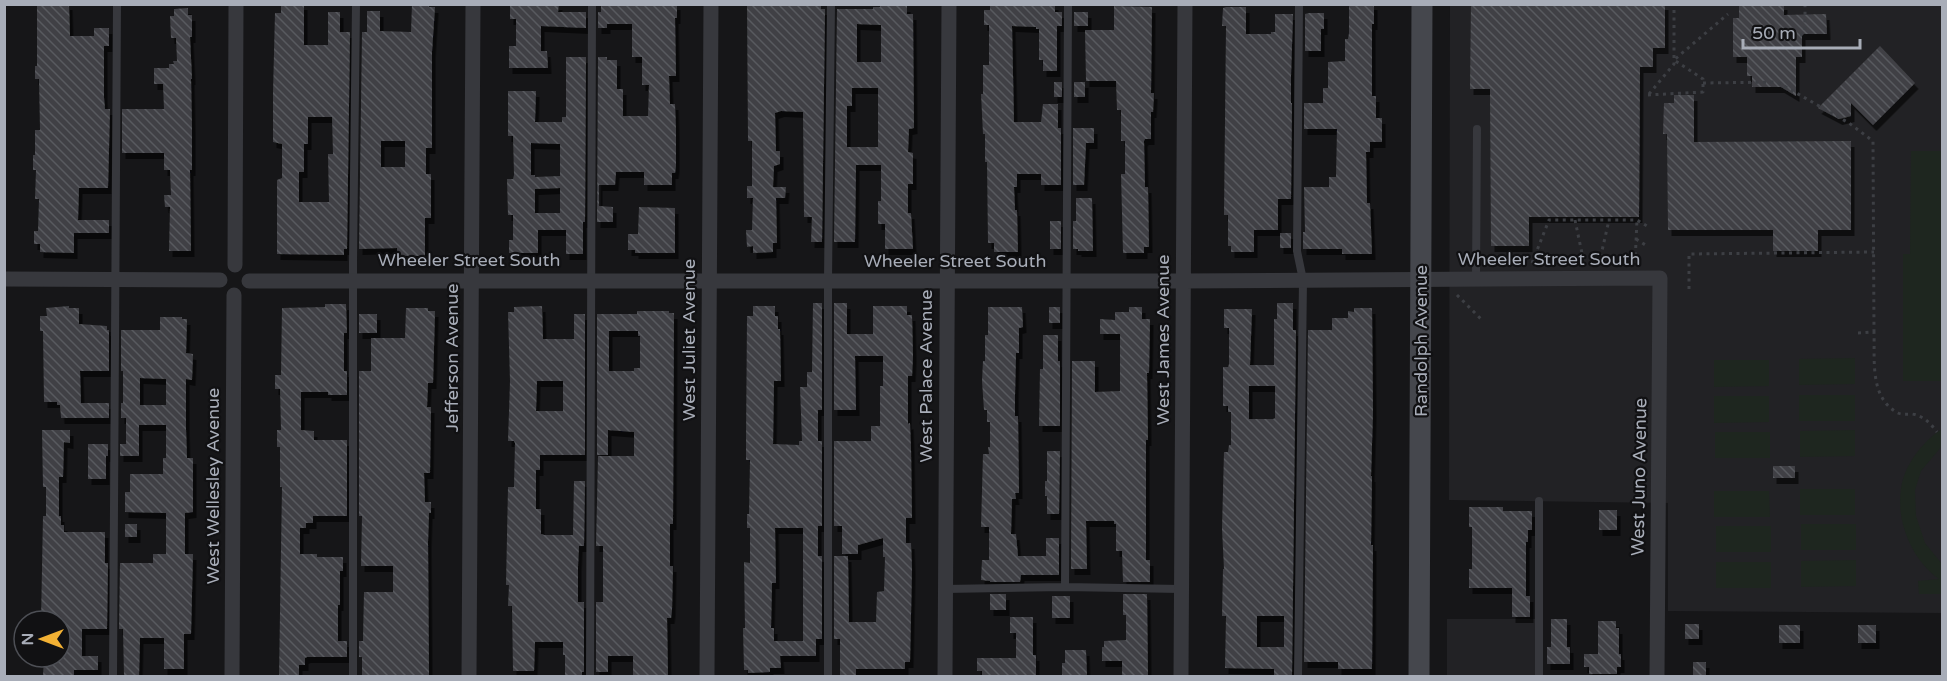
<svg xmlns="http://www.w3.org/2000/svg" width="1947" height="681" viewBox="0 0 1947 681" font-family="'Varela Round',sans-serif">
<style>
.built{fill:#222225}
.green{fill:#1e261f}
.building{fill:url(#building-back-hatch);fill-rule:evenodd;filter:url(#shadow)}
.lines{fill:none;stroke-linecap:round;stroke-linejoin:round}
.path{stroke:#3d3f44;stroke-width:3;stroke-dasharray:3 4.5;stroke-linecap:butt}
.lane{stroke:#37383d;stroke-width:8}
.street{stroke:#37383d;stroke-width:15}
.secondary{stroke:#45474d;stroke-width:21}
.labels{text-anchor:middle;stroke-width:4.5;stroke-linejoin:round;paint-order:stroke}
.street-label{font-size:18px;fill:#a8adb8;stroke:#111113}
</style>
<defs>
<pattern id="building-back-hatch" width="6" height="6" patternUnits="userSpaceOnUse" patternTransform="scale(1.5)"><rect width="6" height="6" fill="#404145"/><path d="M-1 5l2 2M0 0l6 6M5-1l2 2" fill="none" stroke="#595a5e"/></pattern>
<filter id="shadow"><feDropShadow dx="3.5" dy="6" stdDeviation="0" flood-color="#0009"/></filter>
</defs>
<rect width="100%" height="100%" fill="#161618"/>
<path class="built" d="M1450,5H1942V613L1668,611V503L1449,500Z
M1447,619H1541V676H1447Z"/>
<path class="green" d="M1911,151H1942V381H1903V254H1910Z
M1855,358V384L1799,385V359Z
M1714,360H1769V386L1714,387Z
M1799,395H1855V421H1799Z
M1714,396H1769V422L1714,423Z
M1942,429V446L1921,471L1915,490L1916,516L1925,543L1942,564V594H1919L1918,581L1939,579C1912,560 1896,522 1901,489C1904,465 1923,441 1942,429Z
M1855,430V456L1800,457V431Z
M1715,432H1770V458H1715Z
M1800,489H1855V515H1800Z
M1714,491H1769L1770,517H1714Z
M1801,524H1856V550H1801Z
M1716,526H1771V552H1716Z
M1856,560V586L1801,587V561Z
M1716,562H1771V588H1716Z"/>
<path class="building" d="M37,4H69L70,36H94V28H109V46H104V98L105,109H110L108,188H79L78,220H109V233H74V253L40,252V244H34V231H38L39,199H35L36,170H33V155H35V130H40L39,79H35V66H37Z
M281,4H304V45H328V12H340V32H350L347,249H344V255L277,254V180L282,178V144L273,142V93L275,13H281ZM308,117H332L333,154H328L329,202H299V172H304V144H308Z
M412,4H429V7H435L432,52V148H426V174H431V218H425V256H397V248L359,249L362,32H367V11H380V31L411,32ZM381,141H405V167H381Z
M559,4L558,12H586V28L541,26V51H547L548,68H509V46H516V19H510V6Z
M677,4V18H675L676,76H669L670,104H675L676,130V166L675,173H672V185H644V172H616L615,185H599V206L613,207V222H597L598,57H607V60H617V89H623V116H648L649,85H642V57H632V24H607V28H598V12H601V5Z
M747,4H821V9H825L822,242H811L812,217H804L803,112L781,111L775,113L776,151H780V164L774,166L773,187H786L785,198H776L777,243H773V252L753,253V246L747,247L746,230H752L753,198H747V186H752V141H748Z
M990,4H1055V12H1062V26H1057V71H1043V60H1039V29H1036V27L1012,26L1014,122H1041L1043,104H1058V128H1061V185H1041V174H1017V187H1014L1015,210H1017L1018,252H994V243H988L987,162H985V134H983L981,94H983V65H989V25H984V10H990Z
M1349,4H1374V24H1372V96H1376V118H1382V142H1370V152H1366L1367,203H1370L1372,254H1342V249H1303V232H1305L1304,187H1329V177H1336L1337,129H1304V103H1323V88H1328V62L1345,61V39H1348L1349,33Z
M1471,4H1665V48H1653V67H1640L1639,217H1529V246H1491L1490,89H1470Z
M1739,4H1784V15L1826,14L1827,34H1802V57H1796V96L1781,87H1752V76H1747V57H1733V18H1739Z
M880,5L907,6V14H913L914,128L909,129L908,152L913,153V184H908V213H911L913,249H885V224H878V201H881V165H856L855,242H834L837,9H873V7H880ZM857,24L881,25V62H857ZM852,88H878V147H847V106H852Z
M1114,6L1152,7L1151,93H1154L1153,112H1151V139H1145L1144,141L1145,187H1148L1149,247H1144V253H1123L1121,174H1125V141H1121V110H1117L1116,81H1086L1085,30H1114Z
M1226,7H1246V34H1271V32H1275V14H1293L1291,76V103H1292L1291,199H1278V230H1254V252H1231V246H1228V215H1224L1226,26H1222L1223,8Z
M188,8V15H192V37H190L192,79H191L192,127V170H190L191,251H169L170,207H165L164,195H171L170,170H164V153H122V109H164L163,84H154V68H169V64H174L173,61H177L176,38H171L170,16H174V9Z
M1074,12H1088V26H1074Z
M1309,13H1324V29H1321V51H1305V14Z
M1880,46L1915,83L1873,125L1851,103V116L1839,119L1818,108Z
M566,57H586L585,222H583V254H566V230H538V253H509V240H513V215H508L507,179H513L514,175L513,136H508V91H536L535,122H562V117H566ZM531,143L560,144V176L535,177V175H531ZM560,188V213H535V189Z
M1054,82H1062V97H1054Z
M1074,82H1085V97H1074Z
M1674,95H1694V142L1851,141V230H1818V251H1773V230H1668L1667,134H1663L1664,103H1674Z
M1073,128H1094V143H1086L1084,185H1073Z
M1076,198H1092L1093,251H1078V249H1073V221H1076Z
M639,207L675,208V253H635V250H628V234H638Z
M1050,221H1061V249H1050Z
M1280,233H1291V248H1280Z
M813,303H822V410H818V441H822V526H818V556H822V639H816V656H780L781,668H770V672L748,673V670H744L743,628H745L744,562L750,563V528H747V514H749L750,460H746V442L747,316H753V306H775V316H778V329H780L781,381H774L773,444L799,445V441H802L800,387H807V372H812ZM775,528H803V641H774V628H771L772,583H776Z
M834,303H847V334H873V306H907V315H912L913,356L912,376H908V424L910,423L911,449L912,518H906V543H911L912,568L910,662H905V669H856V676H840V639H834V556H848L849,622H876L877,592L884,591L885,557H883V538L858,545V554H842V526H834V441H871V426H880V386H883V356H855L856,410H834Z
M1277,303H1293V330H1296L1292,676H1274V669L1225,668L1226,616H1222L1223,569H1224L1222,529L1224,452H1228L1229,445H1231V412H1228V406H1223V367H1228L1229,364V328H1224V309H1252L1250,365H1274V319H1277ZM1249,386H1275V418L1273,419H1249ZM1257,616H1284V647H1257Z
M325,304H346L347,333H344V371H347V395H328V392H301V430L314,431V440H347V516H313V523H306V528H300V554H317V557H343V571H340V605H338V641H347V657H307L305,658V665H299V676H279L282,487H280V447H277V430H281L280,389H275V375H281L282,308L325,307Z
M69,306V308H79V324L107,326V330H109V371H80L81,403H109V418H61L60,405H57V402H44L43,331H40V316H47L46,308Z
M542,306L543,339H574V314H585V455H540V470H536V509H541V534L544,535H573L574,481H585L584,546H579L578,566V602H584V672H582V676H565V655H563V642H535L534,671H513L512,606H508L509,585H506L508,487H514L515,443L514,441H508L510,381L508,312H514V307ZM537,381H563V411H536Z
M988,307H1022L1023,327L1019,328V353H1016L1015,395V416H1018L1019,493H1015L1016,499H1012L1011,534H1016L1018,556H1046V538H1059V575H1021L1020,582H990V581L981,580L982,560H989V527H981L983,454H989L988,447H990V422H987V410H984L982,381L983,361H985V335H988Z
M1049,307H1060V323H1049Z
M1129,307H1142V319H1150L1149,373H1147L1148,440H1146V560H1150V582H1123L1122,551H1116V524H1114V521H1086L1087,569H1071L1072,361H1095V392L1120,391V334H1100V319L1115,320V312H1129Z
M406,308H428V311H435L433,383H428L427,407H431L430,473H424L425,502H431V513H429L428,542L429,676H362V657H359V641H363V638L364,592H393V566H361L362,516H359V371H371V338H405Z
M1354,308H1372L1373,412L1371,476H1372L1371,545H1373L1372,669H1338V662H1304L1308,330H1332V318H1348V311L1354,312Z
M637,311H669V313H674L673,524H670V566H673L672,610L671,618H667L668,676H633V656H608V672H596V602H603V546H596L598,456H634V432L608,430V455H597V314H637ZM609,331H638V336H640V368H634V371H609Z
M359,314H377V333H359Z
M160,317H182V319H187L186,353L193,354L192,380L186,379V429L187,458H193V512L185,513V554H193L191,634H184V669H164V638H140L139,676H124L123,629H119L120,563H153V554H166V513L125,512V492H130V474H163V458H166V425H139V456H120V444H126V418H121V403H123V371H121V330H160ZM140,378L166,379V405H140Z
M1043,335H1058V361H1060V426H1039L1040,369H1043Z
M42,430H70V443L64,442L63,477H59V516H61V525H64V532H105V563H108L107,629H82V656H98V670H74V676H43L44,657H60V621H41L43,516H46V487H43Z
M88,444H108V456H106V479H88Z
M1047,451H1060L1059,514H1047V496H1045V481H1047Z
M1773,466H1795V478H1773Z
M1469,507H1503V511H1532V530H1528V542H1526V596H1530V617H1512V588H1469V569H1472V527H1469Z
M1599,510H1617V530H1599Z
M125,524H137V537H125Z
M990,594H1006V610H990Z
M1123,594H1147L1148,676H1122V661H1102V647H1104V641L1126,640V615H1123Z
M1052,596H1070V618H1052Z
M1010,617H1033V655H1036V676H982V671H977V658H1016V633H1010Z
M1551,619H1567V647H1570V664H1547V647H1551Z
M1598,621H1616V628H1619V654H1621V667H1617V674H1589V667H1584V654H1598Z
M1685,624H1699V639H1685Z
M1779,625H1800V643H1779Z
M1858,625H1876V643H1858Z
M1065,650H1086L1087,676H1062V663H1065Z
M1693,662H1706V676H1693Z"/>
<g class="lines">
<path class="path" d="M1793,35H1801L1805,31V4
M1703,83L1777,82L1849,123L1873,141L1874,332
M1649,94L1674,64V4
M1648,95L1703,92V79L1674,60L1728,14
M1575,220L1584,263
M1636,239L1647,246
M1532,263L1549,220H1637L1647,226
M1635,263L1637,220
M1599,264L1609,220
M1689,289V254L1874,252
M1457,295L1482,320
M1858,333L1874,332C1875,359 1869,398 1898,413C1902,415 1907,414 1912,414C1924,416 1930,423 1937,432"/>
<path class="lane" d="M1476,279L1477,129
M1065,587L1068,4
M945,589L1065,587L1181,589
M113,676L117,4
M353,676V262L356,4
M590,676L592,4
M828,676V280L831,4
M1298,676L1303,280L1297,251L1299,4
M1539,676V501"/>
<path class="street" d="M235,265L236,4
M4,279L220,280
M249,281H1182L1660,278L1657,676
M232,676L234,295
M469,676L473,4
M707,676L711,4
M945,676L949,4
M1181,676L1185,4"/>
<path class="secondary" d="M1419,676L1422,4"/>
</g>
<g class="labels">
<g class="street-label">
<text x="1549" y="265">Wheeler Street South</text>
<text x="469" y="266">Wheeler Street South</text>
<text x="955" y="267">Wheeler Street South</text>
<text transform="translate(689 340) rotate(-90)" y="6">West Juliet Avenue</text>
<text transform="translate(1163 340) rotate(-90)" y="6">West James Avenue</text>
<text transform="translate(1421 341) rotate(-90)" y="6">Randolph Avenue</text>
<text transform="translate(452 358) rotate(-90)" y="6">Jefferson Avenue</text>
<text transform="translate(926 376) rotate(-90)" y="6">West Palace Avenue</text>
<text transform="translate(1639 477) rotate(-89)" y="6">West Juno Avenue</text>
<text transform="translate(213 486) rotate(-90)" y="6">West Wellesley Avenue</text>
</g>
</g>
<rect width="1947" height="681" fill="none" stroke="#a8adb8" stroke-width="12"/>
<g transform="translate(42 639) rotate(270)"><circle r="28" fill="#111113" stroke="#4d4f55" stroke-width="1.5"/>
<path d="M0-4.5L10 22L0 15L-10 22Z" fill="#f2b134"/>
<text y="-9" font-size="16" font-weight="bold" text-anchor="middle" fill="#a8adb8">N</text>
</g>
<path d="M1743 39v9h117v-9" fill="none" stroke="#a8adb8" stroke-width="3"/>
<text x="1752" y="39" font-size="18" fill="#a8adb8" stroke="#111113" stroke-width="4.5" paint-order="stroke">50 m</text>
</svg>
